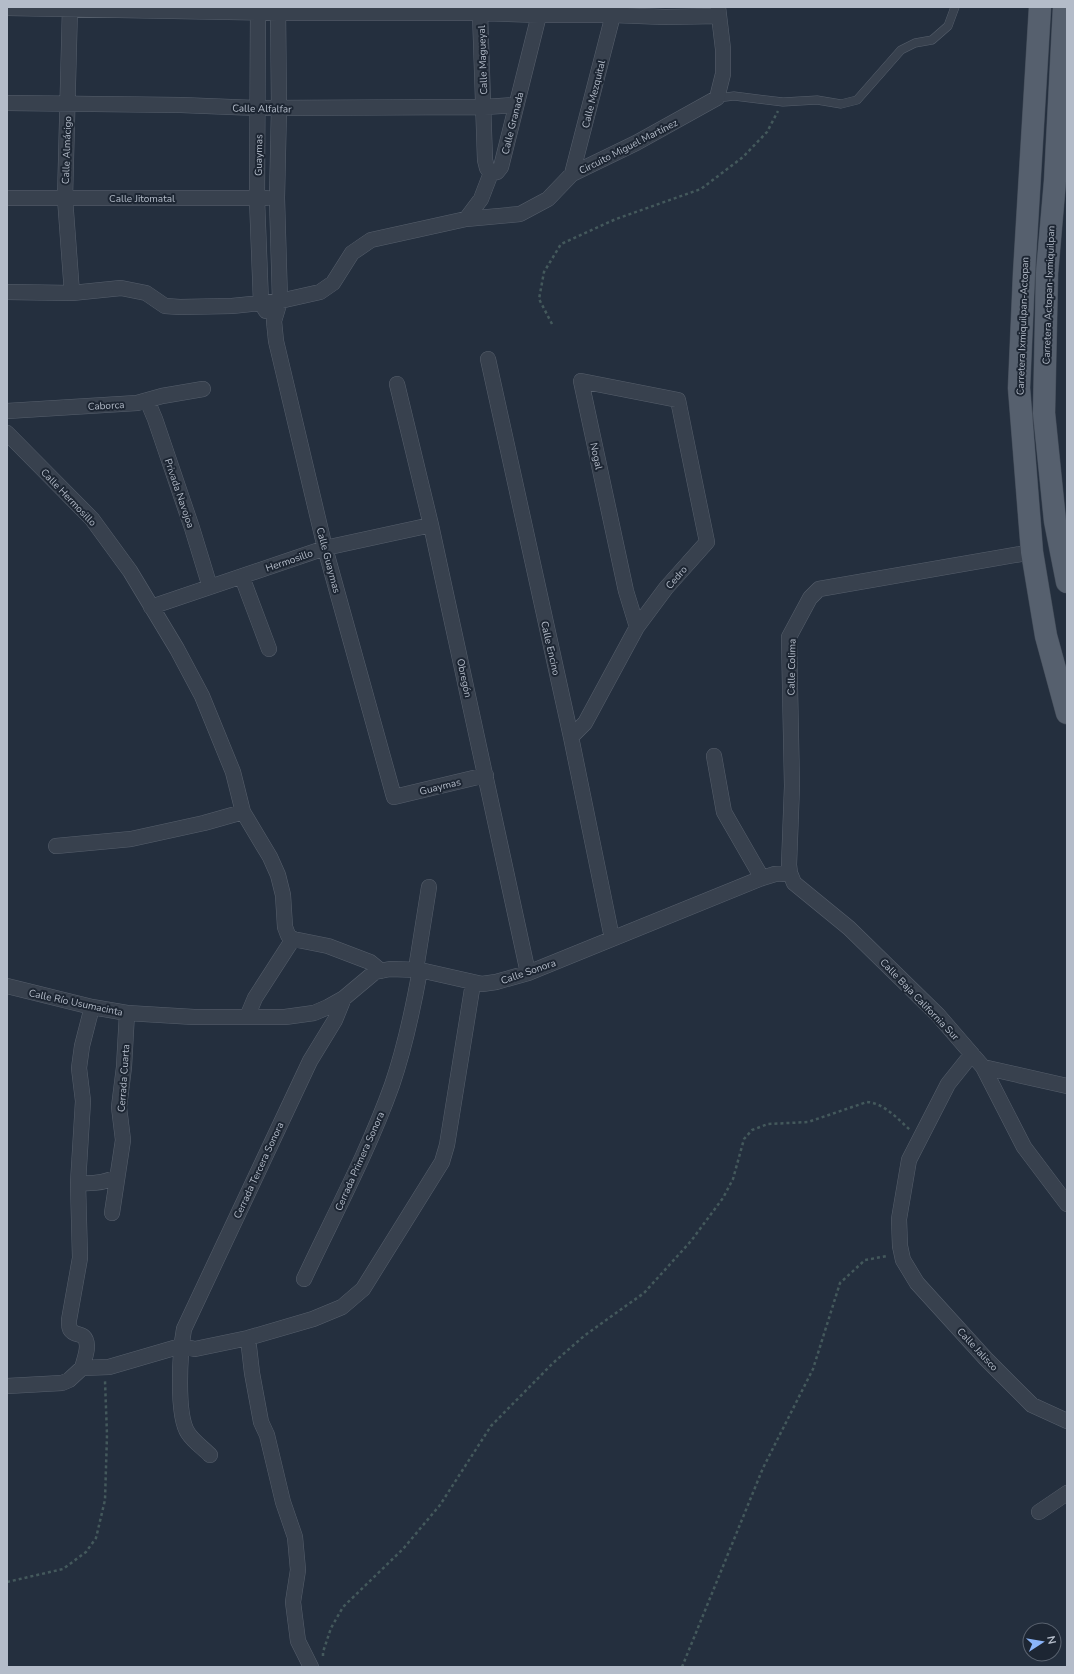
<svg xmlns="http://www.w3.org/2000/svg" width="1074" height="1674" viewBox="0 0 1074 1674" font-family="'Nunito Sans',sans-serif">
<style>
.lines{fill:none;stroke-linecap:round;stroke-linejoin:round}
.lane-casing{stroke:#565f6c;stroke-width:9}
.street-casing{stroke:#565f6c;stroke-width:16}
.primary-casing{stroke:#414a57;stroke-width:23}
.path{stroke:#44595c;stroke-width:2.5;stroke-dasharray:3 3;stroke-linecap:butt}
.lane{stroke:#38414e;stroke-width:8}
.street{stroke:#38414e;stroke-width:15}
.primary{stroke:#56606e;stroke-width:22}
.labels{text-anchor:middle;stroke-width:4;stroke-linejoin:round;paint-order:stroke}
.street-label{font-size:10px;fill:#b4bcc9;stroke:#1d2633}
</style>
<rect width="100%" height="100%" fill="#242f3e"/>
<g class="lines">
<g class="lane-casing">
<path id="lane" d="M717,98L734,96L783,102L817,100L841,104L857,100L901,50L915,43L932,40L948,26L955,7"/>
</g>
<g class="street-casing">
<path id="street" d="M70,7L65,198L72,293
M258,7L257,199L261,303L266,311
M278,7L279,108L277,198L280,301L274,321L276,341L325,548L394,797L486,775
M7,8L278,13H480L539,15H613L665,17L719,16
M480,13L485,160L487,168L491,173
M7,103L181,105L259,108L484,107L516,105
M491,173L497,172L501,167L539,15
M572,174L613,15
M7,198H266
M466,219L481,199L491,173
M7,292L72,293L121,288L146,293L165,306L180,307L232,306L261,303L280,301L320,292L333,283L352,253L371,240L466,219L520,214L548,199L572,174L636,143L717,98L723,74V49L718,7
M488,359L571,737L612,938
M397,384L431,525L528,973
M147,400L155,419L192,528L210,587
M7,411L137,403L162,396L203,389
M7,433L92,519L130,571L177,649L202,696L233,772L243,812L270,857L278,875L283,895L285,927L288,935L293,939L328,946L370,962L381,971
M1032,552L819,589L810,598L789,637L792,786L789,865L790,873L794,883L849,928L938,1015L983,1067L1024,1147L1067,1204
M242,577L269,649
M151,607L325,548L431,525
M571,737L585,723L637,627L666,588L707,542L678,400L581,381L626,591L637,627
M714,756L724,812L762,878
M56,846L131,839L204,823L243,812
M416,969L429,887
M7,986L92,1007L127,1013L194,1017H285L314,1013L328,1007L344,998L375,972L390,969L420,970L482,984L496,982L528,973L762,878L775,874L790,873
M247,1017L255,998L293,939
M972,1054L948,1084L909,1160L899,1219L900,1246L903,1260L917,1283L986,1359L1032,1405L1067,1421
M983,1067L1067,1086
M78,1183C92,1184 104,1183 117,1177
M112,1213L123,1140L119,1107L124,1067L127,1013
M304,1279C334,1215 368,1152 392,1085C405,1047 413,1009 420,970
M248,1338L252,1373L261,1422L267,1435L283,1502L295,1537L298,1570L293,1602L298,1641L311,1667
M82,1368C84,1361 87,1353 87,1346C86,1330 75,1338 70,1329C69,1327 69,1323 69,1320L80,1258L78,1183L83,1101L79,1068L82,1046L92,1007
M7,1386L62,1383L69,1380L82,1368L109,1367L181,1346L195,1349L248,1338L313,1319L342,1307L363,1289L442,1162L447,1145L473,983
M210,1455C203,1448 193,1441 188,1433C176,1415 180,1351 184,1329L310,1061L335,1020L344,998
M1039,1512L1067,1493"/>
</g>
<g class="primary-casing">
<path id="primary" d="M1040,7L1024,274L1019,388L1032,552L1046,636L1067,713
M1064,7L1055,181L1047,273L1044,413L1055,521L1067,582"/>
</g>
<path class="path" d="M552,324L539,299L544,272L561,244L616,219L701,189L743,157L767,132L778,111
M7,1582L63,1569L86,1552L96,1538L105,1500L107,1435L105,1381
M323,1656V1652L331,1628L343,1607L403,1549L440,1505L491,1426L553,1363L584,1336L644,1293L691,1241L723,1198L733,1179L744,1139L752,1130L768,1124L808,1122L867,1102C884,1103 898,1119 910,1130
M682,1667L763,1468L813,1369L840,1283L865,1260L887,1256"/>
<use href="#lane" class="lane"/>
<use href="#street" class="street"/>
<use href="#primary" class="primary"/>
</g>
<g class="labels">
<g class="street-label">
<text transform="translate(482 60) rotate(-92)" y="4">Calle Magueyal</text>
<text transform="translate(593 94) rotate(-76)" y="4">Calle Mezquital</text>
<text transform="translate(262 108) rotate(1)" y="4">Calle Alfalfar</text>
<text transform="translate(512 123) rotate(-76)" y="4">Calle Granada</text>
<text transform="translate(628 146) rotate(-27)" y="4">Circuito Miguel Martínez</text>
<text transform="translate(66 150) rotate(-88)" y="4">Calle Almácigo</text>
<text transform="translate(258 155) rotate(-89)" y="4">Guaymas</text>
<text x="142" y="202">Calle Jitomatal</text>
<text transform="translate(1048 295) rotate(-88)" y="4">Carretera Actopan-Ixmiquilpan</text>
<text transform="translate(1022 326) rotate(-88)" y="4">Carretera Ixmiquilpan-Actopan</text>
<text transform="translate(106 405) rotate(-3)" y="4">Caborca</text>
<text transform="translate(597 456) rotate(78)" y="4">Nogal</text>
<text transform="translate(180 493) rotate(71)" y="4">Privada Navojoa</text>
<text transform="translate(69 497) rotate(46)" y="4">Calle Hermosillo</text>
<text transform="translate(289 560) rotate(-19)" y="4">Hermosillo</text>
<text transform="translate(329 560) rotate(75)" y="4">Calle Guaymas</text>
<text transform="translate(676 577) rotate(-49)" y="4">Cedro</text>
<text transform="translate(551 648) rotate(77)" y="4">Calle Encino</text>
<text transform="translate(791 667) rotate(-89)" y="4">Calle Colima</text>
<text transform="translate(465 678) rotate(78)" y="4">Obregón</text>
<text transform="translate(440 786) rotate(-14)" y="4">Guaymas</text>
<text transform="translate(528 971) rotate(-19)" y="4">Calle Sonora</text>
<text transform="translate(920 999) rotate(46)" y="4">Calle Baja California Sur</text>
<text transform="translate(76 1002) rotate(12)" y="4">Calle Río Usumacinta</text>
<text transform="translate(123 1078) rotate(-86)" y="4">Cerrada Cuarta</text>
<text transform="translate(359 1161) rotate(-66)" y="4">Cerrada Primera Sonora</text>
<text transform="translate(258 1170) rotate(-65)" y="4">Cerrada Tercera Sonora</text>
<text transform="translate(978 1349) rotate(47)" y="4">Calle Jalisco</text>
</g>
</g>
<rect width="1074" height="1674" fill="none" stroke="#b4bcc9" stroke-width="16"/>
<g transform="translate(1042 1642) rotate(78)"><circle r="19" fill="#1d2633" stroke="#59626f"/>
<path d="M0-3L7 15L0 10L-7 15Z" fill="#8ab4f8"/>
<text y="-6" font-size="11" font-weight="bold" text-anchor="middle" fill="#b4bcc9">N</text>
</g>
</svg>
